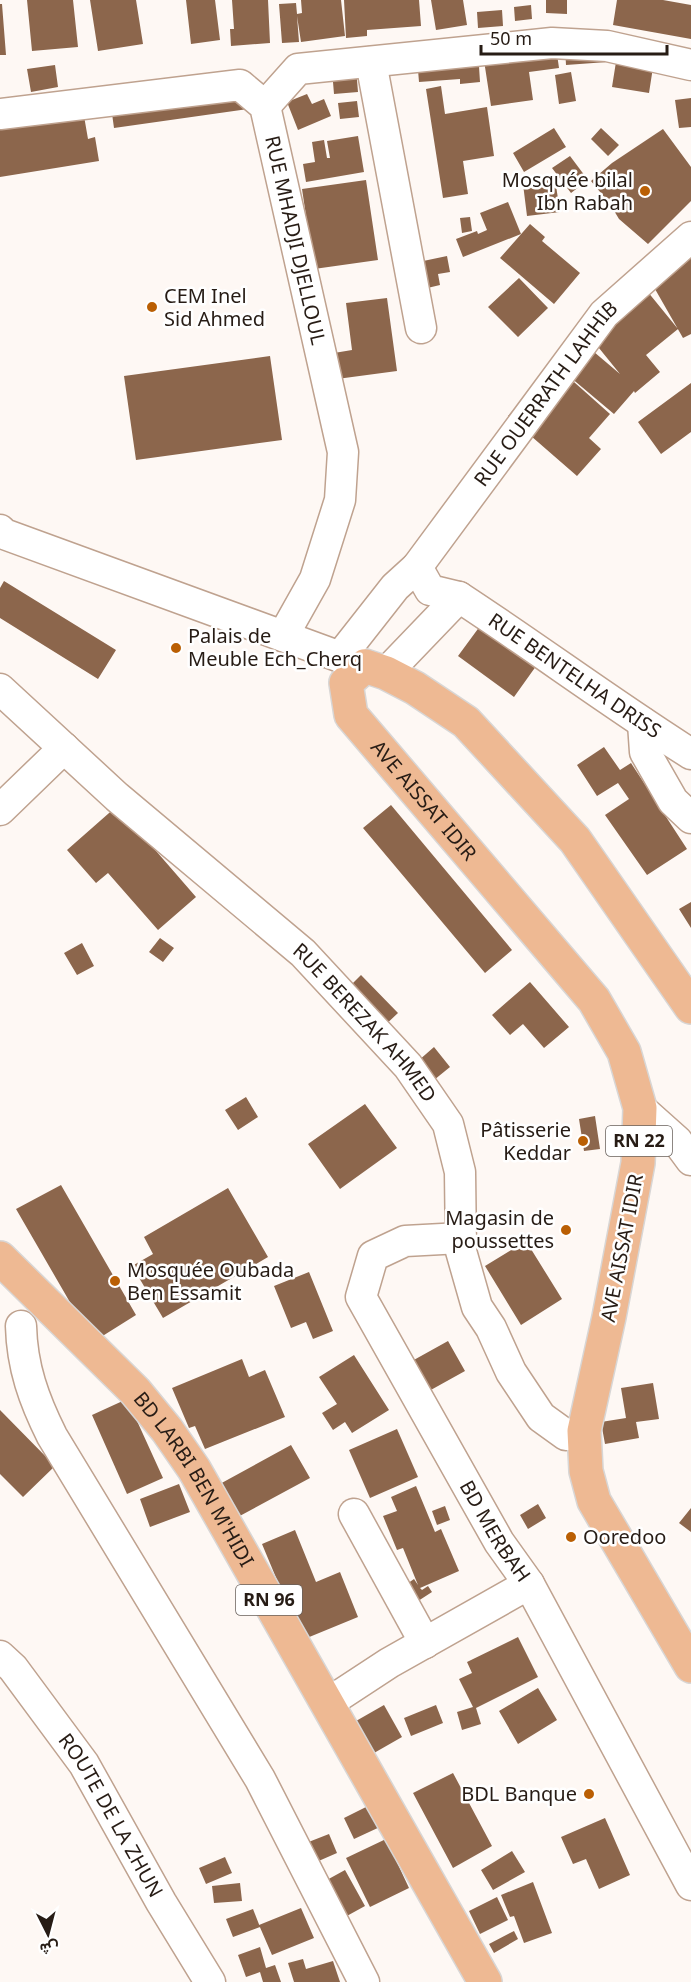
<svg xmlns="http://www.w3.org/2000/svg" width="691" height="1982" viewBox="0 0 691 1982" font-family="'Noto Sans',Vazirmatn,sans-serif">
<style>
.building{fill:#8c664c}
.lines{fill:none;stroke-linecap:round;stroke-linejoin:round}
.minor-casing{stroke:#bfa28f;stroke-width:33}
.primary-casing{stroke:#d8d6d5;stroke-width:36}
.minor{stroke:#fff;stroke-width:30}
.primary{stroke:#eeb993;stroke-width:33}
.poi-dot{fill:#ba5f04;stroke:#fff;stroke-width:2}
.labels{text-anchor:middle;stroke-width:5;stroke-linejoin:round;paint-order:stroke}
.shield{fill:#fff;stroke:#68605b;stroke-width:1.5}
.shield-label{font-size:18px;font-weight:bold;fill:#271c15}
.poi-label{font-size:20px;fill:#271c15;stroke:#fff;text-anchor:end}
.street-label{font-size:20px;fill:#271c15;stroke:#fff}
</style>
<rect width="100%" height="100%" fill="#fef8f4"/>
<path class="building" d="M27,0H73L78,47L32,51Z
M90,0H136L143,44L98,51Z
M186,0H215L220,40L191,44Z
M232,0H268L270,43L231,46L230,29H234Z
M301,0H341L345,36L301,42L297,16L299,42L282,43L279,4L296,3L297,14L302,13Z
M344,0H419L421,26L367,30V36L346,38Z
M431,0H463L467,25L436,30Z
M546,0H567V14L546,13Z
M617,0H663L691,5V39L613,25Z
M0,4H2L6,55H0Z
M531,5L532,19L515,21L514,7Z
M502,10L503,26L478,28L477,12Z
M605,33L607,62L566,65L565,47Z
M481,41L557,54L559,68L529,72L533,100L491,106Z
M619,43L656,48L649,93L612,87Z
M416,46L478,51L480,82L460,84V79L419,82Z
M55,65L58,87L31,92L27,69Z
M356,68L358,92L334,94L332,70Z
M250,72L255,108L114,128L109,92Z
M571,72L576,101L559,104L555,75Z
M441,86L445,114L487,107L494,156L463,161L468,194L443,198L426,89Z
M80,93L88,139L95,137L99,161L0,177V106Z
M307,94L312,104L324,99L331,116L298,130L287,102Z
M691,98V127L679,128L675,100Z
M357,101L359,117L340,119L338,103Z
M554,128L566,147L524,172L513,153Z
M601,128L619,145L608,156L591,139Z
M663,129L691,167V201L648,244L619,219L610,204L591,181L612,163Z
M358,136L364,172L306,182L303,164L315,162L312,142L324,140L327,158H330L327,141Z
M570,156L588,180L571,193L552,168Z
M555,179L560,212L527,216L523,184Z
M366,180L378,260L314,269L302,189Z
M508,202L521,234L463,257L456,239L477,231L478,234L487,230L480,213Z
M470,217L472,231L462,233L460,218Z
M530,224L545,237L542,241L580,273L554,304L500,258Z
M691,250V334L683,338L647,275Z
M447,256L450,272L438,274L440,285L415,291L409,264Z
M519,278L548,308L518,337L488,307Z
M643,286L678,329L646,355L660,372L635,393L634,391L614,414L551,361L574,335L620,374L586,332Z
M387,298L397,371L337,379L334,353L352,350L346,303Z
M270,356L282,440L136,460L124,376Z
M574,382L610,414L589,438L601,449L577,476L508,416L528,393L546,414Z
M691,383V432L661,454L638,422Z
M4,581L116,650L98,679L0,618V588Z
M483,622L539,662L514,697L458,656Z
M604,747L620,770L631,763L687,849L647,875L605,815L629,799L618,783L597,796L577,765Z
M391,805L512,950L485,973L363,828Z
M117,806L196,897L158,930L108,873L96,883L67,850Z
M691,902V928L679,909Z
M160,938L174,948L163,962L149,952Z
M82,943L94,966L77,975L64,953Z
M361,975L398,1013L382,1028L345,991Z
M530,982L569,1027L544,1048L523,1024L510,1035L492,1015Z
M434,1047L450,1067L434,1080L418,1061Z
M246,1097L258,1117L238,1130L225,1110Z
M365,1104L397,1148L340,1189L308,1144Z
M595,1116L600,1149L584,1151L579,1119Z
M61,1185L136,1315L93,1342L16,1209Z
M228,1188L268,1257L163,1318L132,1266L153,1254L144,1237Z
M526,1241L562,1299L521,1325L485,1266Z
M309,1272L333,1331L313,1339L306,1322L291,1328L274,1286Z
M448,1341L465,1371L429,1391L412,1361Z
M354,1355L389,1410L352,1433L345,1422L333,1430L322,1413L337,1404L319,1377Z
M242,1359L249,1377L265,1370L285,1417L205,1449L195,1426L189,1428L172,1388Z
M653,1383L659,1419L636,1422L639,1438L605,1444L601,1422L626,1418L621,1388Z
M127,1399L163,1478L127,1494L92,1415Z
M0,1410L55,1466L23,1497L0,1474Z
M397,1429L418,1477L370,1498L349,1450Z
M291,1445L310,1478L236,1518L218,1485Z
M179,1484L190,1512L150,1527L140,1499Z
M416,1486L435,1532L441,1529L459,1571L420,1588L422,1590L428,1586L432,1592L415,1603L404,1586L414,1579L418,1585L403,1548L397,1550L383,1516L397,1511L391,1497Z
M538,1504L546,1518L528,1529L520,1515Z
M445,1506L450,1520L437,1525L432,1511Z
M691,1508V1532L679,1523Z
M295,1530L316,1582L340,1572L358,1617L302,1640L262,1544Z
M518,1637L538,1677L476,1708L481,1724L462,1730L457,1712L473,1707L459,1679L472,1673L467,1662Z
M538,1688L557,1720L518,1744L499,1711Z
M384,1705L402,1737L374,1753L356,1721Z
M436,1705L443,1723L411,1736L404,1718Z
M453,1773L492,1846L453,1868L413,1793Z
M372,1804L382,1826L354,1839L344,1818Z
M605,1818L630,1875L599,1889L586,1859L573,1864L561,1837Z
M329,1834L337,1853L314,1863L306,1843Z
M386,1839L409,1888L370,1907L346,1858Z
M512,1851L525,1872L493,1890L481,1870Z
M225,1857L232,1873L206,1884L199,1868Z
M345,1870L365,1906L345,1917L325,1881Z
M533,1882L552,1933L524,1943L514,1916L510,1917L501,1895Z
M240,1883L242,1901L214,1903L212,1886Z
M497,1897L508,1920L480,1934L469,1911Z
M301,1908L314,1938L272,1955L259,1925Z
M253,1909L260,1927L233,1937L226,1919Z
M514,1931L518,1939L494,1953L489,1944Z
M260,1947L266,1968L275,1965L281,1982H263L260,1972L246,1977L238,1955Z
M303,1959L306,1969L333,1961L340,1982H294L288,1963Z"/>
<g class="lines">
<g class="minor-casing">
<g id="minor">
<path d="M371,62L421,328"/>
<path d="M265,106L298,69L552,43L607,46L691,65"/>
<path id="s1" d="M0,114L240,85L265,106L343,452L340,500L315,579L283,636"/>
<path d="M0,530L4,534L365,666"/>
<path id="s2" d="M417,567L604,314L691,237"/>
<path id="s3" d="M459,597C537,648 612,704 691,754"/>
<path d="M340,657L395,587L417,567L430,590L459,597L386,673"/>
<path id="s4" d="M0,689L117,797L303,953L408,1066L448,1124L460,1172L461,1251L477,1307L491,1328L511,1372L541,1417L566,1435L584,1431"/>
<path d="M643,723L645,752L673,801L691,818"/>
<path d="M0,810L64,748"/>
<path d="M640,1108L677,1141L691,1160"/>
<path id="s5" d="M461,1238L405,1241L373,1256L361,1297L499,1542L529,1584L691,1885"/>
<path d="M21,1326C22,1367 34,1400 52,1436L260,1779L364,1982"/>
<path d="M354,1514L425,1643"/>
<path id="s6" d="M0,1656L13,1668L84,1764L161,1902L210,1982"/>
<path d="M328,1703L389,1663L529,1584"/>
</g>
</g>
<g class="primary-casing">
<g id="primary">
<path id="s7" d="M691,1007L575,840L466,722L415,688L386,673L365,666L346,683L351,715L594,1000L624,1052L640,1108L638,1163L609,1317L584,1431L586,1471L594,1501L691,1666"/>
<path id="s8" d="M0,1258L135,1391L167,1430L194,1469L485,1982"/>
</g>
</g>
<use href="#minor" class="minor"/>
<use href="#primary" class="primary"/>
</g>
<g class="poi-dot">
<circle cx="645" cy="191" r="6"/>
<circle cx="152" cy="307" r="6"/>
<circle cx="176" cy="648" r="6"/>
<circle cx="583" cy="1141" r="6"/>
<circle cx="566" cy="1230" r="6"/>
<circle cx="115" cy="1281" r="6"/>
<circle cx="571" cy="1537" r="6"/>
<circle cx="589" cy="1794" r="6"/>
</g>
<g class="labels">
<g class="shield">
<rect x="606" y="1126" width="66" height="30" rx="4.5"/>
<rect x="236" y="1585" width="66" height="30" rx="4.5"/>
</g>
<g class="shield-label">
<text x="639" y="1147">RN 22</text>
<text x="269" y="1606">RN 96</text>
</g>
<g class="poi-label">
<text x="633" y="187">Mosquée bilal<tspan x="633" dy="23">Ibn Rabah</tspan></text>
<text x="164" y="303" text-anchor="start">CEM Inel<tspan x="164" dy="23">Sid Ahmed</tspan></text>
<text x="188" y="643" text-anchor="start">Palais de<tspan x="188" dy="23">Meuble Ech_Cherq</tspan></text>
<text x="571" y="1137">Pâtisserie<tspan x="571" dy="23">Keddar</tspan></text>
<text x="554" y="1225">Magasin de<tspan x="554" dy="23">poussettes</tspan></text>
<text x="127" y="1277" text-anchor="start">Mosquée Oubada<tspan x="127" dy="23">Ben Essamit</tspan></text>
<text x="583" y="1544" text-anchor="start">Ooredoo</text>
<text x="577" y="1801">BDL Banque</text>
</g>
<g class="street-label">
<text dy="7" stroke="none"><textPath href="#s1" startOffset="412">RUE MHADJI DJELLOUL</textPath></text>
<text dy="7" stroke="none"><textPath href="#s2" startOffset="216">RUE OUERRATH LAHHIB</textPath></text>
<text dy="7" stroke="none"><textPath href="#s3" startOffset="140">RUE BENTELHA DRISS</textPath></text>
<text dy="7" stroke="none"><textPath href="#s7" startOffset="650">AVE AISSAT IDIR</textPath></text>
<text dy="7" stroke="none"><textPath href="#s4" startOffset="495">RUE BEREZAK AHMED</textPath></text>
<text transform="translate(622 1248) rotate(-79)" y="7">AVE AISSAT IDIR</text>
<text dy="7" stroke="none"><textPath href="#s8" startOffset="296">BD LARBI BEN M'HIDI</textPath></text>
<text dy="7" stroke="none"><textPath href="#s5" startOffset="404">BD MERBAH</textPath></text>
<text dy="7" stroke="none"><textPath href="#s6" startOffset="195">ROUTE DE LA ZHUN</textPath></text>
</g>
</g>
<g transform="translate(48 1934) rotate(174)" stroke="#ffffff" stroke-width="4.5" paint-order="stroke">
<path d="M0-4.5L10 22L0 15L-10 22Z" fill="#271c15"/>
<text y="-9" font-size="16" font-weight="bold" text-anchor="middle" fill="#271c15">ش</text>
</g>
<path d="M481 45v9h186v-9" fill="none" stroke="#271c15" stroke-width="3"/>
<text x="490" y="45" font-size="18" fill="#271c15" stroke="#ffffff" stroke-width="4.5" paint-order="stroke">50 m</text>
</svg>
